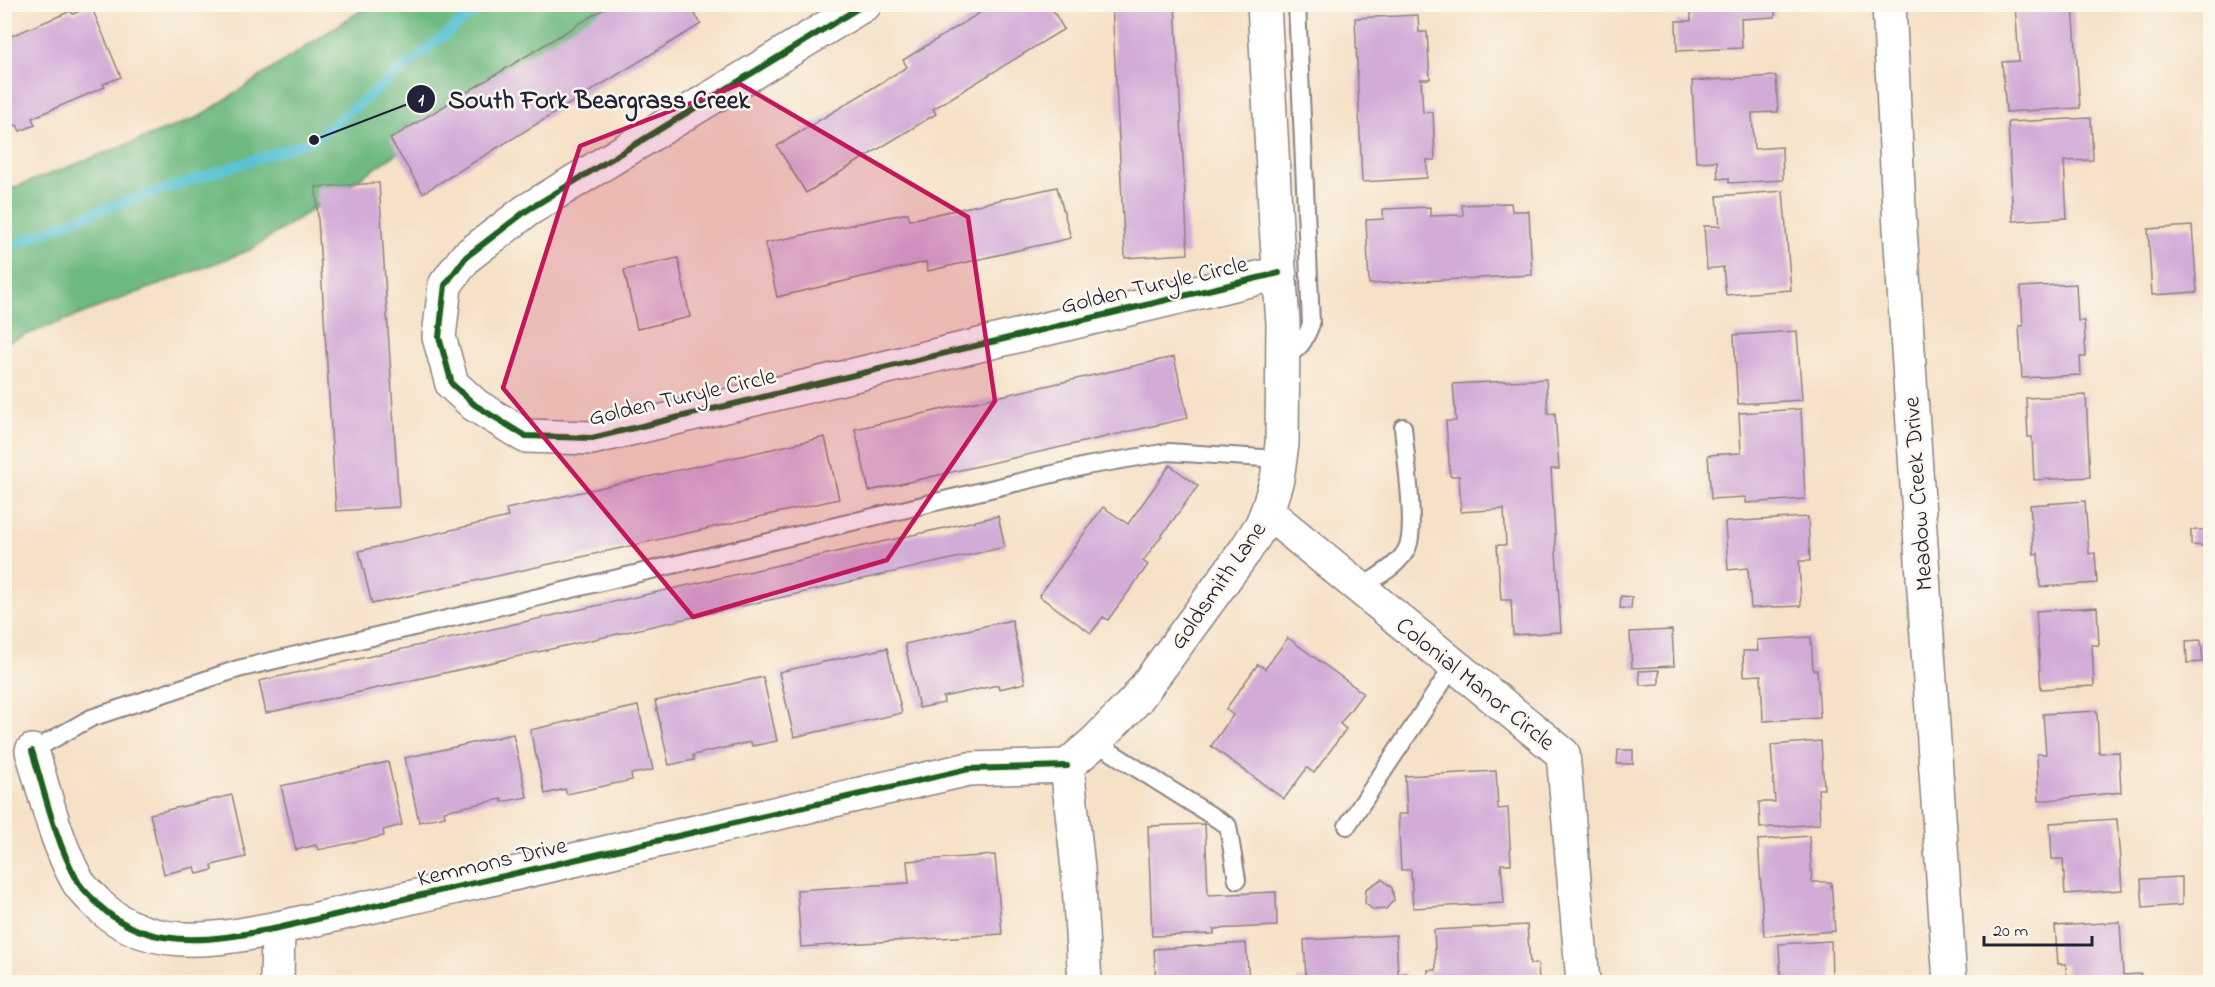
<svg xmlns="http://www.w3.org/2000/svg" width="2215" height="987" viewBox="0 0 2215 987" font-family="'Indie Flower',sans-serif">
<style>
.forest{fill:#6eb981;stroke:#486e5e;stroke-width:1.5}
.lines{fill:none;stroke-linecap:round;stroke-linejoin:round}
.stream{stroke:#58c2d3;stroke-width:10}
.building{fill:#d2acd7}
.service-casing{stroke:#8c8281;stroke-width:20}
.minor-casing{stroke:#8c8281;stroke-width:36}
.tertiary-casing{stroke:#8c8281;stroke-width:36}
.service{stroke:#fff;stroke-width:16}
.minor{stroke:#fff;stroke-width:33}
.tertiary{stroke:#fff;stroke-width:33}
.cycleway-casing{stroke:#fbf7ec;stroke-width:10}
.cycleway{stroke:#1b5e20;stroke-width:6}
.marked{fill:#c2185b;fill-opacity:0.2;stroke:#c2185b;stroke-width:4.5;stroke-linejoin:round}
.labels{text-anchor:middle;stroke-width:5;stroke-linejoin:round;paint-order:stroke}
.street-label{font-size:24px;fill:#22223b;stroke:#fbf7ec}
.leader{fill:none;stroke:#22223b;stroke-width:2}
.callout-dot{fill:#22223b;stroke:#fbf7ec;stroke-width:2}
.mark-label{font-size:18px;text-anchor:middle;font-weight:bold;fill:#fff}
.callout-label{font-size:26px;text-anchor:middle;font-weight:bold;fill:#22223b;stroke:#fbf7ec;stroke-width:5;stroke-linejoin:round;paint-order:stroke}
</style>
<rect width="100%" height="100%" fill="#fbf7ec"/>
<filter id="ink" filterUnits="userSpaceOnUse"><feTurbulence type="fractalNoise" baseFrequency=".0167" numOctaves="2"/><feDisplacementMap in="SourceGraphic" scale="12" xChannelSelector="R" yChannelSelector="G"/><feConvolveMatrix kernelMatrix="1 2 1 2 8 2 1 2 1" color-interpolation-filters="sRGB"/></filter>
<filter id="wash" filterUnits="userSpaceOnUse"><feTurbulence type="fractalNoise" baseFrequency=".008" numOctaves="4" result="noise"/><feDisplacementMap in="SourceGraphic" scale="24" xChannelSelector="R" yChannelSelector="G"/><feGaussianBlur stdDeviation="1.35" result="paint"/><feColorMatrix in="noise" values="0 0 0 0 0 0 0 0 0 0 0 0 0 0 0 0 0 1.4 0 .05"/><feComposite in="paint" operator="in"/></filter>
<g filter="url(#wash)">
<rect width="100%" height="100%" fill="#f5e1c7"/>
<path class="forest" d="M369,5H624L250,250L5,343V191L199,117Z"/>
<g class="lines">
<path class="stream" d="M4,249L86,215L314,140L466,18L487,4"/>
</g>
<g id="blocks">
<path class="building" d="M994,4H1049L1064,29L933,109L936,114L806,193L777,146L907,67L903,60Z
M1112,4H1175L1188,254L1125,258Z
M1691,4H1775V17L1741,19L1742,48L1677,51L1676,21H1691Z
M2015,4H2073L2080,108L2006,112L2002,62L2019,61Z
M610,5H689L701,24L423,193L390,139Z
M91,6L121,77L103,84L105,87L32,118L35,125L20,131L17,125L4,130V39L71,11L73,14Z
M1418,15L1419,32H1427L1430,79H1421L1423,113L1433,112L1435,160H1427V178L1362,182L1355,18Z
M1776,76L1778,112L1752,113L1754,149L1782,147L1783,180L1729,183V178L1718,179L1717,161L1696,162L1692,81Z
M2091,118L2093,160L2064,161L2067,218L2013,221L2008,122Z
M379,183L399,507L336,511L316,187Z
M1057,187L1071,238L928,271L926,262L777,297L765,243L908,213L910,220Z
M1783,191L1791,290L1726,295L1723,267L1707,269L1704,226H1720L1717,196Z
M1511,203L1512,211H1529L1532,275L1369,284L1366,220L1383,219V209L1430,207V216L1463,215L1462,205Z
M2192,226L2197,292L2152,295L2148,229Z
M678,258L690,317L637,329L624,270Z
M2076,284L2078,321H2084L2086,357H2080L2081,375L2022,378L2019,326H2023L2021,287Z
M1797,331L1802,400L1738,404L1734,335Z
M1174,357L1188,418L869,491L855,429Z
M1546,379L1548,414L1555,413L1559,469H1551L1561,632L1513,635L1511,600H1501L1497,545H1506L1504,509L1461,512L1459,476H1450L1446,421H1456L1453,384Z
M2086,395L2090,477L2034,480L2032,437H2028L2026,398Z
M1801,409L1805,499L1746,503V497L1711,499L1708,455L1741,453L1739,413Z
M825,437L839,499L372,604L359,551L508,517L506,509Z
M1170,465L1198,486L1143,561L1148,565L1108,620L1103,617L1091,633L1039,596L1103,507L1128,524Z
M2085,501L2089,554L2095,553L2097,583L2040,587L2038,553L2034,554L2030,505Z
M998,516L1005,547L266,713L259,681Z
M1808,517L1810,561H1799L1801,606L1751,608L1748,568L1728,570L1725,522Z
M2191,530H2207V546L2191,545Z
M1621,596L1632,597L1631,609L1620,608Z
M2097,607L2099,645H2092L2094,686L2041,689L2036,611Z
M1012,620L1025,683L999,689L998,685L943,697L944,703L919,708L905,644Z
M1672,630L1674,666L1632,668L1630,632Z
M1811,637L1813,670H1817L1820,718L1763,721L1761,675L1744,676L1743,651H1758L1757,640Z
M1288,638L1363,693L1340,724L1346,729L1314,773L1307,768L1284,799L1211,746L1233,715L1226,709L1258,664L1265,669Z
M2201,640L2203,662L2187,663L2186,641Z
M887,648L902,713L794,737L779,672Z
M1659,670V684L1640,685L1639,671Z
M763,677L777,741L752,746L751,742L693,755L694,760L669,765L655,701Z
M638,706L653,770L631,774L632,780L567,794L565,789L545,794L530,730Z
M2097,711L2099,753L2119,752L2121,792L2039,801L2037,754H2046L2043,714Z
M513,734L527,797L502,802V799L444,811L445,816L419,822L405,758Z
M1821,741L1824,789H1818L1820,824L1760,828L1759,802H1775L1771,745Z
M1618,750H1633V764H1617Z
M388,762L402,825L383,830L384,836L318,850L316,845L296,850L281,786Z
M1496,771L1498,809L1508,808L1511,864H1501L1504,903L1413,908L1411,870H1401L1398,814H1407L1405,776Z
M232,795L246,857L212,865L213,870L197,874L195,867L164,874L150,814Z
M2117,819L2122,890L2065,894L2063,859H2052L2050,823Z
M1205,824L1208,895L1276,892L1277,926L1214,929V934L1152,936L1148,826Z
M1809,836L1812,882H1831L1835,931L1764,936L1758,840Z
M995,855L1002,934L801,947L797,890L909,883L907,861Z
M2182,877V905L2143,908L2141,879Z
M1382,879L1392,888L1394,900L1386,909L1373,910L1365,903L1366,889Z
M2120,922L2123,975L2141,974L2142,982H2067L2066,964H2058L2055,926Z
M1527,925L1530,964H1538L1539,982H1428V970H1436L1434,930Z
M1396,935L1398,974L1406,973L1407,982H1297V979H1306L1304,940Z
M1831,941L1832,980L1843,979V982H1781L1779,944Z
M1246,943L1249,982H1156L1154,949Z"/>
</g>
</g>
<g filter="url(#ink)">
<use href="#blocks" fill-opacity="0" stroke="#8c8281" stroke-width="1.5"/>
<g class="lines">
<g class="service-casing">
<path id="service" d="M1283,356C1300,351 1305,340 1311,324L1297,4
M1360,588C1376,577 1401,565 1408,546C1416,525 1405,453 1403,427
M1095,742L1228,826L1237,880
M32,751L91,718L238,669L1086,466L1168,452L1280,459
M1347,826L1454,665"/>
</g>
<g class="minor-casing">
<path id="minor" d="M865,4L526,211L466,257L445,285L439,337L452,384L475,405L525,436L592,438L1279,273
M1889,4L1900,229L1950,982
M1267,512L1563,754L1583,982
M32,751C45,793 55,840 77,880C80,886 86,892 91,897C141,954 212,941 278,928L969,769L1067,766
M277,982L278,928"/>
</g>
<g class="tertiary-casing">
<path id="tertiary" d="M1085,982L1078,868L1067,766L1095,742L1136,700L1245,551L1261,526L1267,512L1277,479L1282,444L1283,323L1276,226L1264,4"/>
</g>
<use href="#service" class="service"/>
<use href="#minor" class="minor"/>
<use href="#tertiary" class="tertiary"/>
<g class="cycleway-casing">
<path id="cycleway" d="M865,4L526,211L466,257L445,285L439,337L452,384L475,405L525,436L592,438L1279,273
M32,751C45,793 55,840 77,880C80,886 86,892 91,897C141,954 212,941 278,928L969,769L1067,766"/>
</g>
<use href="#cycleway" class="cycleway"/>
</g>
</g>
<path class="marked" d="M740,84L968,217L995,401L887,560L693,617L503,388L580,146Z"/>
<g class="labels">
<g class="street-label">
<text transform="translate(1154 284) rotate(-13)" y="8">Golden Turyle Circle</text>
<text transform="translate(682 396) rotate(-13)" y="8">Golden Turyle Circle</text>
<text transform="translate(1917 494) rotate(-94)" y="8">Meadow Creek Drive</text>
<text transform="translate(1217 585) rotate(-55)" y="8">Goldsmith Lane</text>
<text transform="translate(1476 683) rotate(39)" y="8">Colonial Manor Circle</text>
<text transform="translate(492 861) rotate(-13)" y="8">Kemmons Drive</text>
</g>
</g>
<path class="leader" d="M314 140L421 99"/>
<g class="callout-dot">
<circle cx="314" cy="140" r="6"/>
<circle cx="421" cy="99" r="15"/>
</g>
<g class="mark-label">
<text x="421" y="105">1</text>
</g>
<g class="callout-label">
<text x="599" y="108">South Fork Beargrass Creek</text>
</g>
<rect width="2215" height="987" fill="none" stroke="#fbf7ec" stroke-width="24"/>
<path d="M1984 936v9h108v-9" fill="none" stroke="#22223b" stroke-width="3"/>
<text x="1993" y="936" font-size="18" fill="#22223b" stroke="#fbf7ec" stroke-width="4.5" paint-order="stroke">20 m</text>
</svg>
